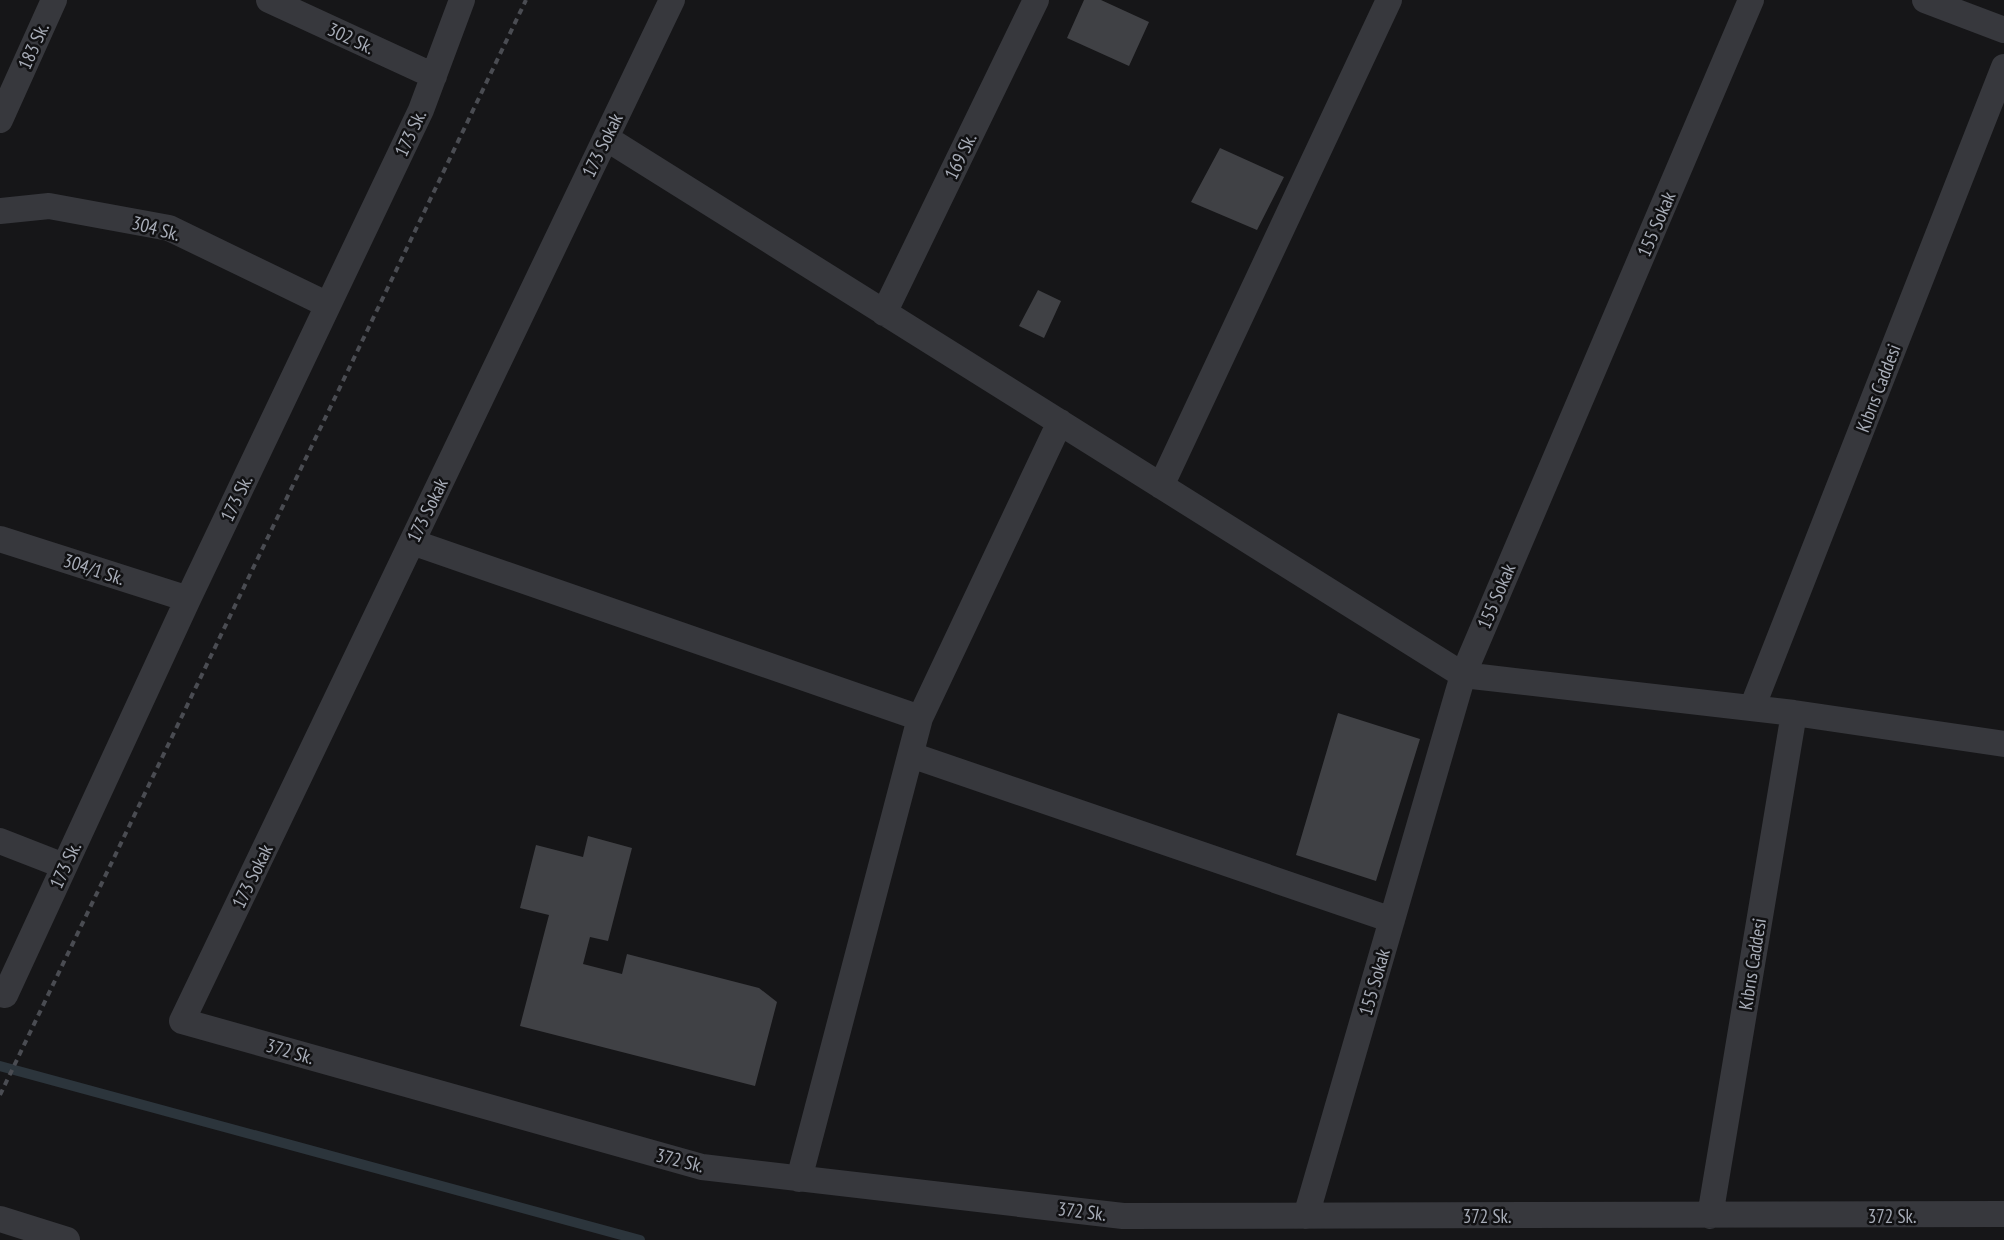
<svg xmlns="http://www.w3.org/2000/svg" width="2004" height="1240" viewBox="0 0 2004 1240" font-family="'PT Sans Narrow',sans-serif">
<style>
.lines{fill:none;stroke-linecap:round;stroke-linejoin:round}
.stream{stroke:#2c353c;stroke-width:10}
.building{fill:#404145}
.minor{stroke:#37383d;stroke-width:26}
.rail{stroke:#4a4c52;stroke-width:4;stroke-dasharray:6 5;stroke-linecap:butt}
.labels{text-anchor:middle;stroke-width:5;stroke-linejoin:round;paint-order:stroke}
.street-label{font-size:19px;fill:#a8adb8;stroke:#111113}
</style>
<rect width="100%" height="100%" fill="#161618"/>
<g class="lines">
<path class="stream" d="M0,1066L640,1240"/>
</g>
<path class="building" d="M1084,0H1101L1149,22L1129,66L1067,38Z
M1220,148L1284,177L1257,230L1191,202Z
M1038,290L1061,301L1044,338L1019,326Z
M1338,713L1420,739L1376,881L1296,855Z
M588,836L632,848L608,941L590,937L583,964L622,974L627,954L759,988L777,1002L755,1086L520,1026L549,915L520,908L536,845L583,857Z"/>
<g class="lines">
<path class="minor" d="M269,0L434,76
M672,0L182,1021L702,1167L1123,1216L2004,1214
M1925,0L2004,30
M0,120L54,0
M606,138L1463,675L1794,713L2004,744
M0,211L49,206L169,228L328,305
M884,313L1036,0
M1161,486L1389,0
M0,539L188,599
M412,542L920,718
M1752,708L2004,67
M911,755L1392,920
M0,841L64,866
M0,994L5,995L188,599L421,110L462,0
M799,1179L920,718L1060,422
M1306,1216L1463,675L1751,0
M1710,1216L1794,713
M0,1219L67,1240"/>
<path class="rail" d="M0,1095L526,0"/>
</g>
<g class="labels">
<g class="street-label">
<text transform="translate(351 38) rotate(25)" y="7">302 Sk.</text>
<text transform="translate(33 46) rotate(-66)" y="7">183 Sk.</text>
<text transform="translate(410 133) rotate(-65)" y="7">173 Sk.</text>
<text transform="translate(602 145) rotate(-64)" y="7">173 Sokak</text>
<text transform="translate(960 156) rotate(-64)" y="7">169 Sk.</text>
<text transform="translate(1656 224) rotate(-67)" y="7">155 Sokak</text>
<text transform="translate(156 228) rotate(15)" y="7">304 Sk.</text>
<text transform="translate(1878 388) rotate(-69)" y="7">Kıbrıs Caddesi</text>
<text transform="translate(236 498) rotate(-64)" y="7">173 Sk.</text>
<text transform="translate(427 510) rotate(-64)" y="7">173 Sokak</text>
<text transform="translate(94 569) rotate(18)" y="7">304/1 Sk.</text>
<text transform="translate(1496 596) rotate(-67)" y="7">155 Sokak</text>
<text transform="translate(65 865) rotate(-65)" y="7">173 Sk.</text>
<text transform="translate(252 876) rotate(-64)" y="7">173 Sokak</text>
<text transform="translate(1752 964) rotate(-81)" y="7">Kıbrıs Caddesi</text>
<text transform="translate(1374 982) rotate(-74)" y="7">155 Sokak</text>
<text transform="translate(290 1051) rotate(16)" y="7">372 Sk.</text>
<text transform="translate(680 1160) rotate(14)" y="7">372 Sk.</text>
<text transform="translate(1082 1211) rotate(7)" y="7">372 Sk.</text>
<text x="1487" y="1223">372 Sk.</text>
<text x="1892" y="1223">372 Sk.</text>
</g>
</g>
</svg>
